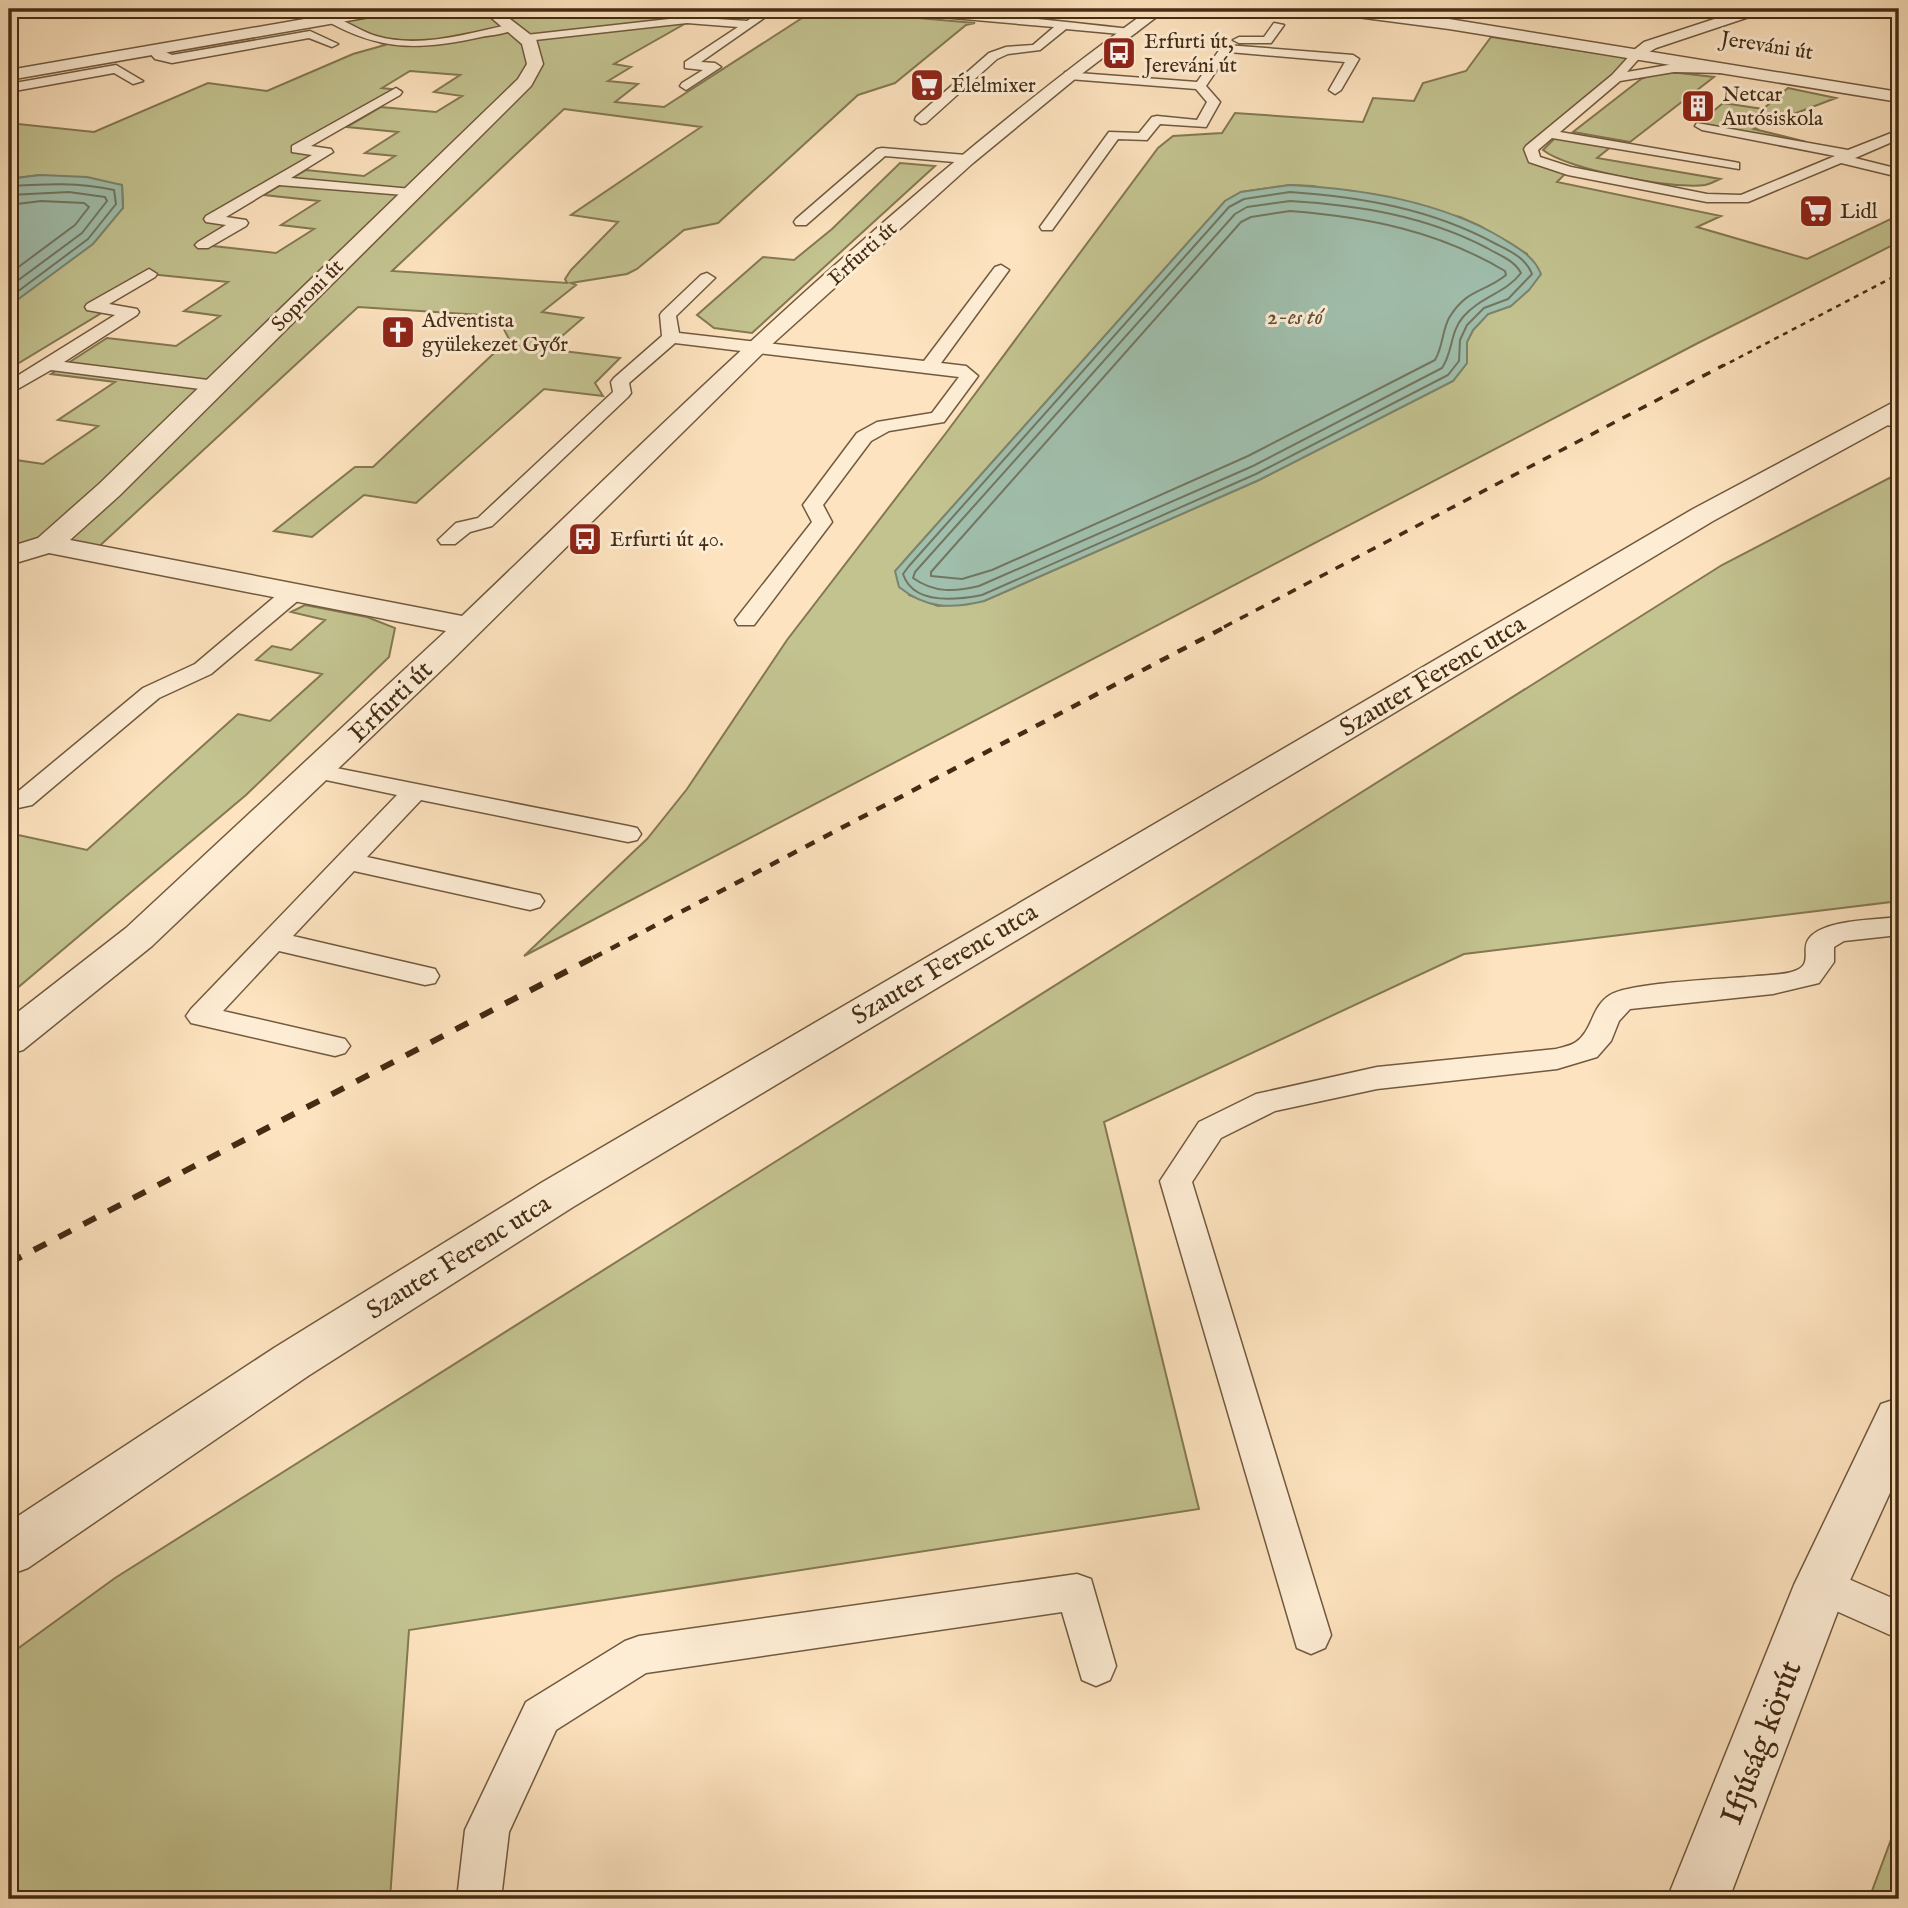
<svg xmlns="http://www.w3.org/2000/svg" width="1908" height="1908" viewBox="0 0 1908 1908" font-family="'IM FELL English',serif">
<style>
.green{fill:#c3c390;stroke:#847852;stroke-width:2;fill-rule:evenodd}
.water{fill:#a0bfad;stroke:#7b846f;stroke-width:2}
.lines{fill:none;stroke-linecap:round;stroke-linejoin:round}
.shore{stroke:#727660;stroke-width:2}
.service-casing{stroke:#725a3e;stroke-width:3}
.minor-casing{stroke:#725a3e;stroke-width:3}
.tertiary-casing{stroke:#725a3e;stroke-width:3}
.service{fill:#feedd5;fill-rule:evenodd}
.minor{fill:#feedd5;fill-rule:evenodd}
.tertiary{fill:#feedd5;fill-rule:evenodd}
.rail-far3{stroke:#442c13;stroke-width:2.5;stroke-dasharray:5 5;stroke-linecap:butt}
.rail-far2{stroke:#442c13;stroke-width:3.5;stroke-dasharray:9 9;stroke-linecap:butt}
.rail-far1{stroke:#442c13;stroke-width:4.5;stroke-dasharray:10 10;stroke-linecap:butt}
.rail{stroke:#442c13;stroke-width:6;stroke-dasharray:14 14;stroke-linecap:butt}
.labels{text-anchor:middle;stroke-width:6;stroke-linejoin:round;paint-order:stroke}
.far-poi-label{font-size:21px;fill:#442c13;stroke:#feedd5;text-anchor:start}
.far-street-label{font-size:21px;fill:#442c13;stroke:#feedd5}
.far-water-label{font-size:23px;font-style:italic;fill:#5b513a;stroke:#feedd5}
.street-label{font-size:26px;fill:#442c13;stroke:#feedd5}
.near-street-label{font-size:32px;fill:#442c13;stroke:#feedd5}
</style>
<rect width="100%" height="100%" fill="#fde3bf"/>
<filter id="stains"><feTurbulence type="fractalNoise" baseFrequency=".00286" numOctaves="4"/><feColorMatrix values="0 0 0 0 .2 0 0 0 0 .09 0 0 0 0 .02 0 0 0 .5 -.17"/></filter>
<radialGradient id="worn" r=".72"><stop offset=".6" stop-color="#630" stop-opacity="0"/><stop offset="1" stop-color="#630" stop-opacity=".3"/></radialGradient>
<path class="green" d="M387,9H705L688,22L614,64L631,67L608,81L638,84L615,102L664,107L816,9L975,23L966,25L895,83L858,95L718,223L684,230L637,269L627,274L571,283L576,285L542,312L583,318L547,349L620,358L595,383L603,396L544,389L416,503L364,495L312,537L274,531L355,467H373L509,339L497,316L358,307L93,552L48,544L9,556V459L43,464L98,426L58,420L115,382L51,374L107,338L176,346L220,316L184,311L228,282L149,274L94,307L108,309L9,369V306L123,208L122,185L40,175L9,179V123L94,132L208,83L267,91L353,54L385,45L331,19ZM410,71L460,75L434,92L462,96L436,112L381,107L347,127L398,132L365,153L395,156L364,176L306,170L264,195L319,201L281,225L314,229L276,253L204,245L241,223L212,219L326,152L299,148L399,90L382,88ZM564,109L701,127L571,215L618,222L571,270L565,279L567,283L392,271Z
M1491,37L1636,59L1531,149L1534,159L1568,171L1557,182L1721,216L1697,227L1807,259L1899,215V242L1698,343L524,956L647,839L687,789L787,640L946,433L1158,148L1173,136L1222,133L1235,113L1363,122L1373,98L1414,101L1423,83L1466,71ZM1290,185L1313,186L1460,217L1480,226L1527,254L1511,306L1488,314L1473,330L1467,342V363L1453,381L1259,480L984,601L938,606L909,595L904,561L1225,201L1241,192Z
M1671,72L1714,77L1630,142L1573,132L1641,79L1652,74Z
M1788,88L1836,98L1754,129L1803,141L1801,142L1699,123L1723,103L1763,109Z
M1557,136L1612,146L1597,158L1720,179C1715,181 1710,184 1705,185C1674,190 1566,169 1543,150Z
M900,163L935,166L752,333L714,328L697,315L763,257L794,260L832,229Z
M1899,473V901L1464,954L1104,1122L1199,1509L409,1630L390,1899H9V1655L115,1578L1722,565Z
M305,605L367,617L395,628L389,657L246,795L9,995V833L87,850L238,714L270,721L322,674L256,660L272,646L291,650L325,620L291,612Z
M1899,1818V1899H1869Z"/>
<path class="water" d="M40,175L87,177L122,185L123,208L93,244L9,306V179Z
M1290,185C1363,189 1439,201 1502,238C1518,248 1534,256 1541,274L1529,290L1511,306L1488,314L1473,330L1467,342V363L1453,381L1259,480L984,601C952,609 926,609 899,587L895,571L904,561L1225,201L1241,192Z"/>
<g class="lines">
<path class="shore" d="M9,186C45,184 79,182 114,190L116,204L88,239L9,298
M1290,192C1362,197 1432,209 1496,244C1510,251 1526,258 1532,274L1508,299L1484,308L1467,325L1460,340L1459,361L1448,375L1256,474L982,595C957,600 913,605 903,574L909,566L1229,207L1244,199Z
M9,195L69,192L105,197L107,201L82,233L9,287
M1290,201C1358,205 1426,216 1487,248C1499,255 1514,260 1521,273C1506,293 1480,297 1463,317C1450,332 1453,352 1442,368L1253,466L979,586C955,592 934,593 913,578L915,572L1235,214L1247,207Z
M9,205L41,201L84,203L89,207L75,225L9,274
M1290,211C1367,217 1438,231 1505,271L1506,275C1484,293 1467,288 1449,318C1442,331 1443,347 1435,360L1248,456L992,570L962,579L931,576V572L1241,222L1251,217Z"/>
<g class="service-casing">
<path id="service" d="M765,9H777L701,62L715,63L721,67L686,90L680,86L682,83L703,70L685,68V62L738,27L687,23L526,41L520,38L526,35L687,17L747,21Z
M879,9C963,9 1047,20 1131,29L1137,32L1131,35L1066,29L1040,50L1008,54L997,59L926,123L921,124L915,120L916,117L989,53L1006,47L1033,45L1054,27L884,12Z
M1483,9H1495L1498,12L1492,15Z
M331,16C347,21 360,31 376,36C420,49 469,33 512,24L518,27C508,34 493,35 481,37C421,50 382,52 327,21L325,19Z
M1274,23L1284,25L1271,43H1239L1233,40L1239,37H1264Z
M310,31L338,44L332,47L309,38L172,63L155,59L147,50L153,46L172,55Z
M1226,45L1353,55L1359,59L1341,90L1335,94L1329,90L1345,62L1229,52L1206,86L1220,102L1206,127L1160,124L1147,140L1118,139L1052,230H1042L1040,227L1109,132L1139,133L1152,117L1157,116L1197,120L1207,102L1196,89L1069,79L1065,78V72L1197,82L1222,46Z
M1633,52L1643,54L1627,72L1674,64L1724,65L1730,69L1724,73L1674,72L1620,81L1560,132L1734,162L1739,163V169L1552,138L1538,150L1540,157L1571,167L1707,194L1741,195L1835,156L1702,130L1695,126L1697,123L1848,150L1899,130V139L1855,158L1899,169V177L1841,163L1748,202H1707L1568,175L1529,162L1524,149L1526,146L1612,75Z
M116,65L143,81L133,84L114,73L9,92V84Z
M396,88L402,92L400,95L311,146L331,149L333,152L291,178L412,189L419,193L417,196L279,185L226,217L246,220L248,223L246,226L208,248H198L195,245L198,242L226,225L206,222L204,219L206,216L312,155L292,152V146Z
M882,148L966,155L973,159L966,163L885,156L806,225H796L794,222L796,219L877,149Z
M1001,265L1009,270L941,363L966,366L978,376L944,422L889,431L871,441L823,505L832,522L754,625H738L735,620L812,522L803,505L857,433L877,422L932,413L959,377L675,343L629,383L631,393L628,397L492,526L470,532L455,544H441L438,540L456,523L478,518L613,392L611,382L614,378L662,336L660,315L662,312L701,275L707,273L715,278L676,316L679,333L924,361L995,267Z
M149,269L157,274L155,277L109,304L137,309L139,312L137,315L64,362L216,381L222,382L225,386L222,390L216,391L51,370L9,394V381L115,315L87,310L85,307L87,304Z
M1881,412L1899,417V428L1875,422L1872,418L1875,414Z
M293,587L301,588L304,593L301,598L211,674L159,698L32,805L9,810V794H15L143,688L195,664L285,588Z
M316,764L628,826L637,828L641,834L637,840L628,842L421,800L367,857L540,895L544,901L540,907L530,910L354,871L293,936L435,969L439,976L435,983L425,985L279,951L223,1011L345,1039L350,1046L345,1053L335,1056L191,1023L186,1016L191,1009L397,795L307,776L304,771L307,766Z
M1899,917V935L1844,941L1834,947V962L1819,983L1773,994L1630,1009L1619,1021L1611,1041L1597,1057L1557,1069L1377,1089L1275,1111L1221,1138L1192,1182L1331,1635L1325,1648L1311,1654L1297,1648L1160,1181L1199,1122L1256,1094L1377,1067L1556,1049C1562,1047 1571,1046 1576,1042C1593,1030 1591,1007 1610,995C1632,982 1727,979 1757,976C1769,975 1789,975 1799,969C1811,962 1802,949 1808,940C1821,919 1877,920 1899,917Z
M1821,1567L1899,1601V1639L1807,1598L1801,1585L1807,1572Z
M1077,1574L1091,1579L1116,1666L1110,1680L1096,1686L1082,1680L1062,1612L646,1673L556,1730L509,1832L501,1899H457L465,1830L526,1702L625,1641L639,1636Z"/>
</g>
<g class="minor-casing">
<path id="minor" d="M362,9H395L387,14L9,80V70Z
M481,9H497L536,39L543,64L531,86L119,496L70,540L462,616C683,404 901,189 1150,9H1167L1075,79L973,163L769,347L451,661L152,946L23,1050L9,1054V1019L126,928L446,631L49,553L9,565V547L38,538L99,484L518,79L527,64L522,44Z
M1395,9H1417L1394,19H1384L1381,16Z
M1745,9H1767L1764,12L1656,48L1637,59L1629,54L1644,42Z"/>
</g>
<g class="tertiary-casing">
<path id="tertiary" d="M1327,9H1367L1449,19L1899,92V102L1449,29L1334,14Z
M1899,402V419L1713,521L573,1207L308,1376L28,1568L9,1575V1522L274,1348L541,1183L1693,509L1890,404Z
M1899,1398V1473L1847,1587L1729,1899H1667L1794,1585L1881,1404Z"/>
</g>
<use href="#service" class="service"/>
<use href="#minor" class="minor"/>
<use href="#tertiary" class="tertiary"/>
<path class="rail-far3" d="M1721,367L1899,274"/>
<path class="rail-far2" d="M1224,627L1724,365"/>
<path class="rail-far1" d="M593,958L1227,626"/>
<path class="rail" d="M9,1263L596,956"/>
</g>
<defs>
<g id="bus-square" transform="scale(1.75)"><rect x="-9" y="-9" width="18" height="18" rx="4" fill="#8f2418" stroke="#feedd5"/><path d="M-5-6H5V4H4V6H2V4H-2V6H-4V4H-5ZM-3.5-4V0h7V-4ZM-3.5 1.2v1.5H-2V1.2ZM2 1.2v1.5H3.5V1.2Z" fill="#fff"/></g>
<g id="supermarket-square" transform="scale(1.75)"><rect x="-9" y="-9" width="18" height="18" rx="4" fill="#8f2418" stroke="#feedd5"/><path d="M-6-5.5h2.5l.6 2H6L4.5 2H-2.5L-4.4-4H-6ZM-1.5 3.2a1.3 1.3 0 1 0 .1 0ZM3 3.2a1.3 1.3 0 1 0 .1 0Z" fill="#fff"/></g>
<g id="building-square" transform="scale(1.75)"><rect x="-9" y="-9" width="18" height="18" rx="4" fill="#8f2418" stroke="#feedd5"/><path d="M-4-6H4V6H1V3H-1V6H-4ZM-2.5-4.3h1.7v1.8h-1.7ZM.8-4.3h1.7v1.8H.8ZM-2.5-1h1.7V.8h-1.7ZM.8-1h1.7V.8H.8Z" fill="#fff"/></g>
<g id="church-square" transform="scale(1.75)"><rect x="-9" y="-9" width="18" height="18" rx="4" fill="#8f2418" stroke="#feedd5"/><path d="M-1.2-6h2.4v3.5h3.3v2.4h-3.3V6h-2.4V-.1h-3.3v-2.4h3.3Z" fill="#fff"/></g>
</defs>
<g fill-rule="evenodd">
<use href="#bus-square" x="1119" y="53"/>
<use href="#supermarket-square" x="927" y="85"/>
<use href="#building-square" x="1698" y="106"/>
<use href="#supermarket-square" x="1816" y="211"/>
<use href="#church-square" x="398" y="332"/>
<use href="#bus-square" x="585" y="539"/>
</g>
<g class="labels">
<g class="far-poi-label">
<text x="1144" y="48">Erfurti út,<tspan x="1144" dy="24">Jereváni út</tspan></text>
<text x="951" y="92">Élelmixer</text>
<text x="1722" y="101">Netcar<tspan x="1722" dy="24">Autósiskola</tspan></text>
<text x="1840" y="218">Lidl</text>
<text x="422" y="327">Adventista<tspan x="422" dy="24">gyülekezet Győr</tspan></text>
<text x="610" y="546">Erfurti út 40.</text>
</g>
<g class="far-street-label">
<text transform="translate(1767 45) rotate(9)" y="7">Jereváni út</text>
<text transform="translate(862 253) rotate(-42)" y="7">Erfurti út</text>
<text transform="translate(307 295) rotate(-45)" y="7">Soproni út</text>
</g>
<g class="far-water-label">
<text x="1295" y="324">2-es tó</text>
</g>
<g class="street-label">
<text transform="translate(1432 675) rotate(-31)" y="9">Szauter Ferenc utca</text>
<text transform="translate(390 701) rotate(-44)" y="9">Erfurti út</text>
<text transform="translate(944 963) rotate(-31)" y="9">Szauter Ferenc utca</text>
<text transform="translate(458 1256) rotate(-32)" y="9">Szauter Ferenc utca</text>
</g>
<g class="near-street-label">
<text transform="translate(1760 1742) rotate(-69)" y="11">Ifjúság körút</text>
</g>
</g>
<rect width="1908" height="1908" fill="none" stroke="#fde3bf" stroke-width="35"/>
<rect x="10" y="10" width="1887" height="1887" fill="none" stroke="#442c13" stroke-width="3.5"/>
<rect x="18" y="18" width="1873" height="1873" fill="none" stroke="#442c13" stroke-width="2"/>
<rect width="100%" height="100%" filter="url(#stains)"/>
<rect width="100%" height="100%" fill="url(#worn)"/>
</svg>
